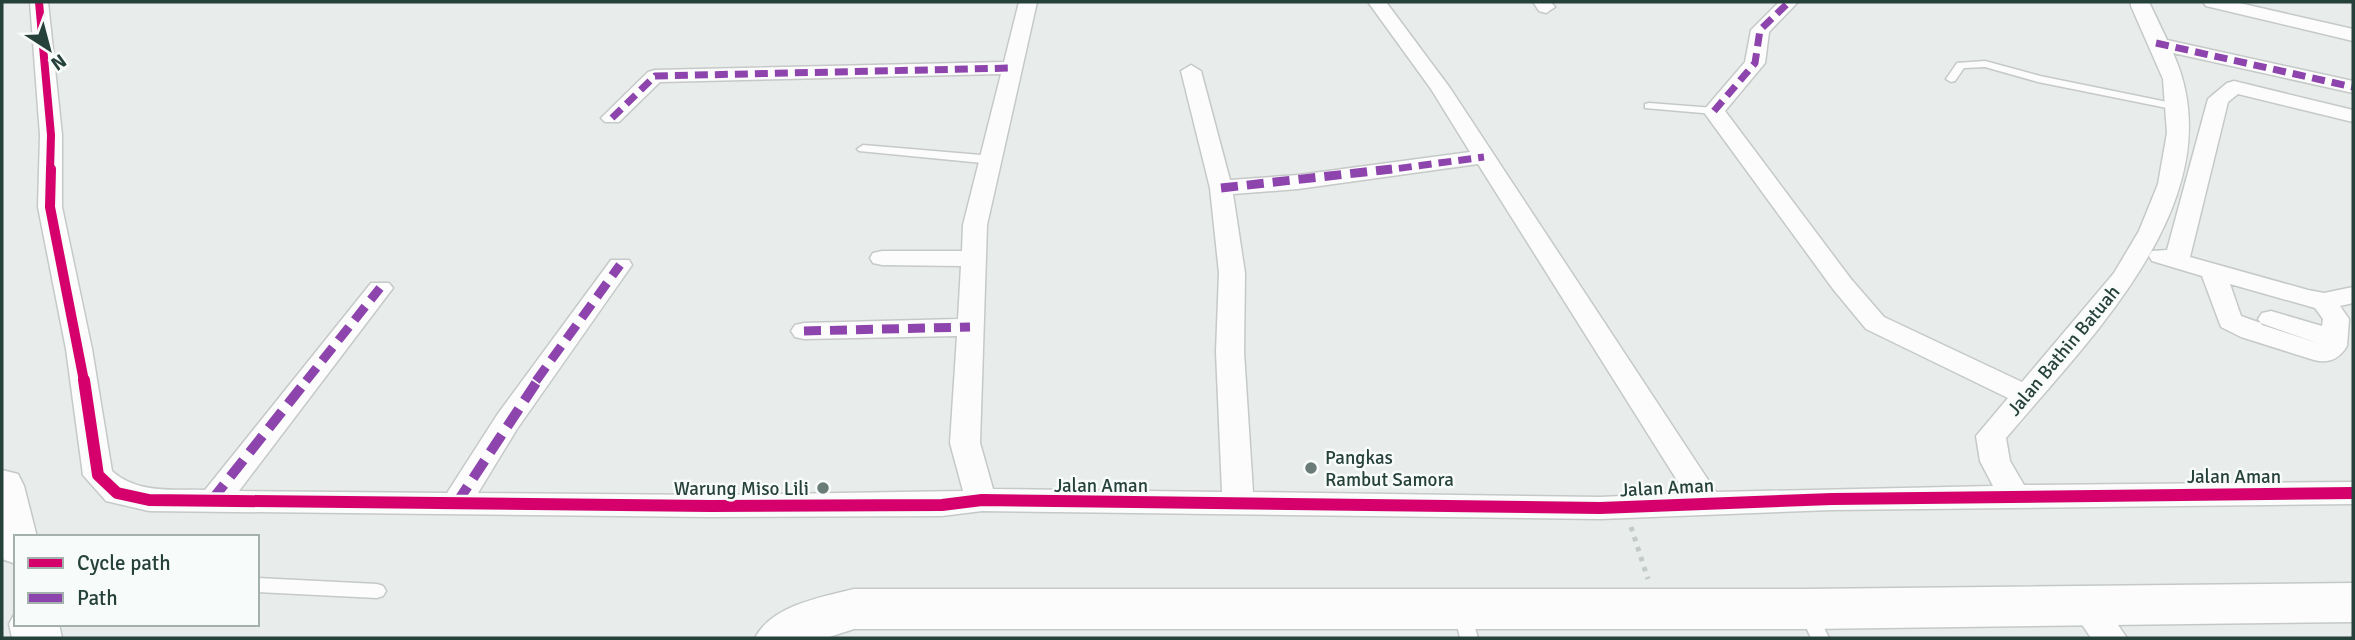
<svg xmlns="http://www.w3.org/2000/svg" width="2355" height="640" viewBox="0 0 2355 640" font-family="Signika,sans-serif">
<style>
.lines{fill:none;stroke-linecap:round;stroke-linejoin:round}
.lane-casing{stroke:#c5c9c7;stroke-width:3}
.street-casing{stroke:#c5c9c7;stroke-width:3}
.secondary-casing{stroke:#c4c9c7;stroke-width:3}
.path{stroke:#c3cbca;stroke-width:5;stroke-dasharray:4.5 6;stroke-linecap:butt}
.lane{fill:#fcfcfc;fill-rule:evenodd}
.street{fill:#fcfcfc;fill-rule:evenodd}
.secondary{fill:#fcfcfc;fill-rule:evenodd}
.quiet-far2{stroke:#8e44ad;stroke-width:7;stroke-dasharray:13 7;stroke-linecap:butt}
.quiet-far1{stroke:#8e44ad;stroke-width:9;stroke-dasharray:17 9;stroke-linecap:butt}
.quiet{stroke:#8e44ad;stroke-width:10;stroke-dasharray:21 10;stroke-linecap:butt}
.cycleway-far2-casing{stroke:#f7fbf9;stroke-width:11}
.cycleway-far1-casing{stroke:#f7fbf9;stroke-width:14}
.cycleway-casing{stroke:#f7fbf9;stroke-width:17}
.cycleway-far2{stroke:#d6006c;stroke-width:8}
.cycleway-far1{stroke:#d6006c;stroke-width:10}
.cycleway{stroke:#d6006c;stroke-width:12}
.poi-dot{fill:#6a7c78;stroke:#f7fbf9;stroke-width:2.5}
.labels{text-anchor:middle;stroke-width:5;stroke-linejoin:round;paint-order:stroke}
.street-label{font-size:19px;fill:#26403a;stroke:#f7fbf9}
.poi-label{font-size:19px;fill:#26403a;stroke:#f7fbf9;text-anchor:start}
</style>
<rect width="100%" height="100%" fill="#e8ecea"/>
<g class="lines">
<g class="lane-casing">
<path id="lane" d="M1985,61L2040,76L2177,104L2183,107L2177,110L2038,82L1985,67L1964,68L1955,81L1951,82L1946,79L1957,63Z
M1649,103L1714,108L1720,111L1714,114L1645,108V104Z
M863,145L993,156L999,160L993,164L859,151L857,149Z
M257,578L377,584L383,586L386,591L383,596L377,598L257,592Z
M1463,605L1469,607L1478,638H1460L1454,612L1457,607Z
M1809,607L1815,609L1829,638H1811L1800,614L1803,609Z"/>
</g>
<g class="street-casing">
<path id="street" d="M30,2H48L62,135V207L92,349L112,471C138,494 172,489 205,490L371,283H389L393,288L239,491L447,493L497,415L611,260H629L632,265L517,429L478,493L710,495L963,491L950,443L957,336L804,339L795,337L791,331L795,325L804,323L958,319L961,266L882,265L873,263L870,258L873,253L882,251H962L963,225L1001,74L660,82L619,122H605L601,118L648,72L655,70L1004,62L1019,2H1037L987,225L980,443L993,489L1222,492L1216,352L1219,273L1210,188L1181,71L1191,65L1201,71L1230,180L1298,175L1470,152L1431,89L1368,2H1386L1450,88L1716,492L1993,486L1980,461L1976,436L2008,398L1866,329L1833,289L1703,111L1745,62L1751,30L1779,2H1798L1769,32L1765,63L1725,111L1851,279L1884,317L2022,382L2114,273L2139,231L2158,184L2167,133L2163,79L2131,6V2H2149L2167,40L2353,81V93L2173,53C2238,196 2089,339 2006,438L2010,461L2024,485L2353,482V504L1832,510L1600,519L982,511L942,516L710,517L149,511L106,501L83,475L66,349L38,207L40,135ZM1478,164L1685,493L1600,497L1253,492L1244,352L1245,273L1233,194L1298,189Z
M1533,2H1551L1555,7L1546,13L1539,11Z
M2203,2H2235L2353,29V41L2206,6Z
M2234,81L2353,110V122L2238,94L2228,102L2190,257L2308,290L2324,293L2353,287V303L2340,306L2349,319L2347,346C2339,359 2329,364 2314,360L2241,337L2221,327L2202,276L2152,261L2149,256L2152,251L2167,250L2208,99L2227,83ZM2230,284L2315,308L2323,319L2322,326L2271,311L2262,313L2258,319L2262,325L2320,344L2241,316Z
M2086,592L2098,596L2127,638H2091L2069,605L2074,596Z"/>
</g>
<g class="secondary-casing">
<path id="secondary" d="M2,470L18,474L24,486L37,537H16V564L2,559Z
M2353,583V622L1807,629H854L826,638H755C771,606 821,597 854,589H1807Z
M16,611V624H59L62,638H12L9,624Z"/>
</g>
<path class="path" d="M1631,527L1648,579"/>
<use href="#lane" class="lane"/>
<use href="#street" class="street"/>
<use href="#secondary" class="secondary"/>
<path class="quiet-far2" d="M2156,43L2353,87
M1714,111L1755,63L1760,30L1789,2
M612,118L655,76L1012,68
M1379,171L1484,157"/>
<path class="quiet-far1" d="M1221,188L1392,169
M804,331L970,327
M306,381L380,288
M536,381L620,265"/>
<path class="quiet" d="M211,501L307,380
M456,504L538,380"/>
<g class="cycleway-far2-casing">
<path id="cycleway-far2" d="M39,2L51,135L50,171"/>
</g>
<g class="cycleway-far1-casing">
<path id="cycleway-far1" d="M51,169L50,207L84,381"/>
</g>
<g class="cycleway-casing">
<path id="cycleway" d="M84,380L98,475L117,493L149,500L710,506L942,505L982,500L1600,508L1832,499L2353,493"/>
</g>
<use href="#cycleway-far2" class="cycleway-far2"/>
<use href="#cycleway-far1" class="cycleway-far1"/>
<use href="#cycleway" class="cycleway"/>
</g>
<g class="poi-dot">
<circle cx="1311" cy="468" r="7"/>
<circle cx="823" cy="488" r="7"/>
</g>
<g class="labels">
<g class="street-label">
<text transform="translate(2063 350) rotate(-50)" y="7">Jalan Bathin Batuah</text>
<text x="2234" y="483">Jalan Aman</text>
<text x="1101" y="492">Jalan Aman</text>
<text transform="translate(1667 487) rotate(-3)" y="7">Jalan Aman</text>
</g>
<g class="poi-label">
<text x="1325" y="464">Pangkas<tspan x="1325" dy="22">Rambut Samora</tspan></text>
<text x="809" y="495" text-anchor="end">Warung Miso Lili</text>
</g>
</g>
<rect width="2355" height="640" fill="none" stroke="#26403a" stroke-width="7"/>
<rect x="14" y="535" width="245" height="91" fill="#f7fbf9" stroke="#a3b0ad" stroke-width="2"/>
<rect x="28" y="558" width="35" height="10" fill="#d6006c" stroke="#a3b0ad" stroke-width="2"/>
<text x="77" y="570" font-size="21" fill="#26403a">Cycle path</text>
<rect x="28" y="593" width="35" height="10" fill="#8e44ad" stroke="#a3b0ad" stroke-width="2"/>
<text x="77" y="605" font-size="21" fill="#26403a">Path</text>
<g transform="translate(49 49) rotate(144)" stroke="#f7fbf9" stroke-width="5" paint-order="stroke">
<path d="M0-5L12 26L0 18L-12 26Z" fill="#26403a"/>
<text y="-10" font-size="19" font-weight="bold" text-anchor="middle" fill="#26403a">N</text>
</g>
</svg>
